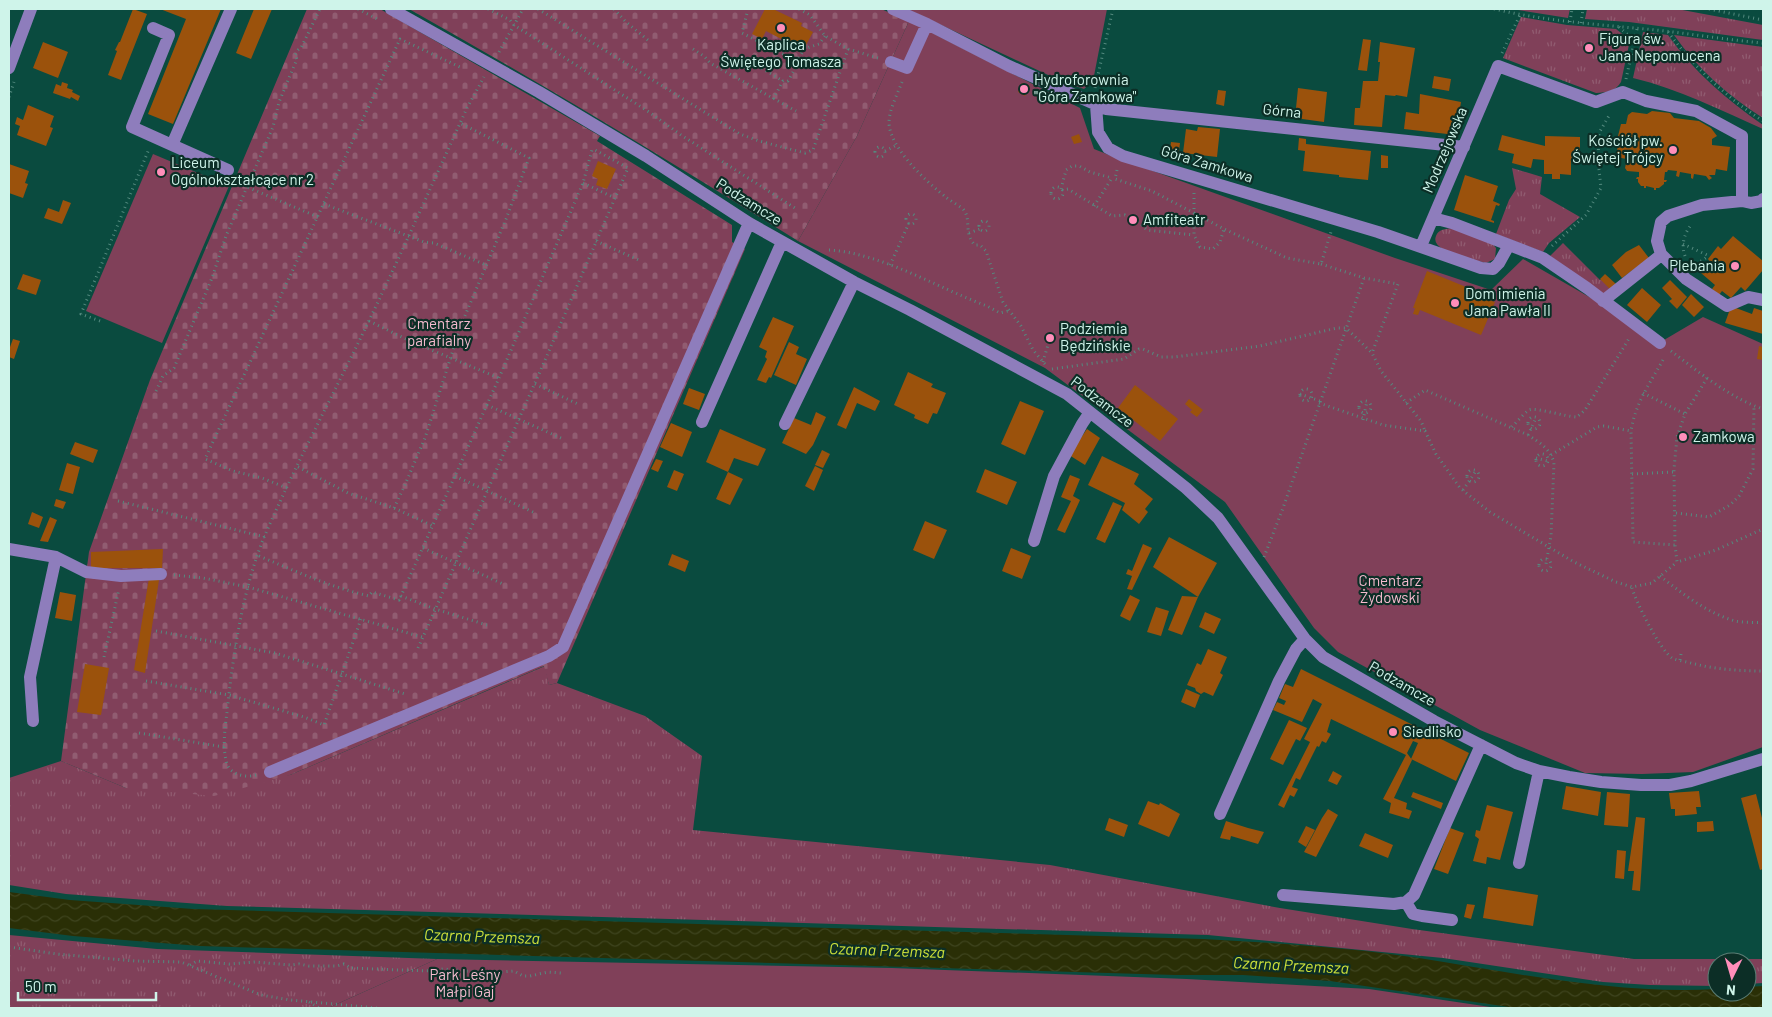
<svg xmlns="http://www.w3.org/2000/svg" width="1772" height="1017" viewBox="0 0 1772 1017" font-family="Barlow,sans-serif">
<style>
.grass{fill:url(#grass-tufts)}
.cemetery{fill:url(#cemetery-stones)}
.park{fill:#804059}
.water{fill:url(#water-waves)}
.building{fill:#9b520c}
.lines{fill:none;stroke-linecap:round;stroke-linejoin:round}
.path{stroke:#548a7f;stroke-width:3;stroke-dasharray:1 4;stroke-linecap:butt}
.minor{stroke:#8e7dbc;stroke-width:12}
.poi-dot{fill:#ff8eba;stroke:#0c2e26;stroke-width:2}
.labels{text-anchor:middle;stroke-width:4.5;stroke-linejoin:round;paint-order:stroke}
.poi-label{font-size:15px;fill:#cff4ea;stroke:#0c2e26;text-anchor:start}
.street-label{font-size:15px;fill:#cff4ea;stroke:#0c2e26}
.park-label{font-size:15px;fill:#f6bbcf;stroke:#0c2e26}
.water-label{font-size:16px;font-style:italic;fill:#cee13a;stroke:#0c2e26}
</style>
<defs>
<pattern id="grass-tufts" width="24" height="20" patternUnits="userSpaceOnUse" patternTransform="scale(1.25)"><rect width="24" height="20" fill="#804059"/><path d="M3 7l-1-3M5 7V3M7 7l1-3M15 17l-1-3M17 17v-4M19 17l1-3" fill="none" stroke="#915c71"/></pattern>
<pattern id="cemetery-stones" width="16" height="16" patternUnits="userSpaceOnUse" patternTransform="scale(1.25)"><rect width="16" height="16" fill="#804059"/><path d="M2 7V4a2 2 0 0 1 4 0v3zM10 15v-3a2 2 0 0 1 4 0v3z" fill="#915c71"/></pattern>
<pattern id="water-waves" width="16" height="10" patternUnits="userSpaceOnUse" patternTransform="scale(1.25)"><rect width="16" height="10" fill="#2a2f06"/><path d="M0 5q4-4 8 0t8 0" fill="none" stroke="#3e441e"/></pattern>
</defs>
<rect width="100%" height="100%" fill="#0a4b3f"/>
<path class="grass" d="M1512,9H1570L1568,18Z
M1587,9H1677L1763,25V40L1629,22L1585,19Z
M1521,17L1567,25L1616,29L1630,40L1621,82C1615,92 1607,92 1596,93L1503,58Z
M1643,32L1668,35C1694,72 1727,100 1763,125V129C1720,110 1679,89 1633,78Z
M1674,35L1763,47V118C1728,96 1698,69 1674,35Z
M1512,168L1542,177L1540,194L1580,217L1549,243L1543,252L1496,234L1509,200L1516,189Z
M1452,228L1491,242L1496,248L1495,259L1486,263C1475,260 1429,252 1436,236C1438,229 1446,229 1452,228Z
M1563,243L1600,280L1602,279L1612,289L1603,294L1550,256Z
M545,666L549,685L557,683L645,716L702,756L693,830L1050,865L1280,908L1412,929L1634,959H1763V983L1747,984V962H1717V986L1650,985L1603,982L1443,958L1208,935L227,906L66,894L9,885V778L61,761L126,788L290,775Z
M9,935L157,949L437,959L328,1008H9Z"/>
<path class="cemetery" d="M307,9H380L600,136L597,141L732,225V242L745,249L557,683L549,685L544,666L290,775L214,796L126,788L61,761L89,552L150,380Z
M409,9H881L909,21L857,136L798,241C670,161 541,83 409,9Z"/>
<path class="park" d="M907,9H1107L1093,81L1084,89L1061,81Z
M909,21L1080,108L1094,149L1114,157L1395,258L1491,290L1523,259L1664,340L1703,317L1763,344V747L1693,772L1642,774L1585,773L1480,730L1338,652L1314,628L1225,502L1045,368L798,241L857,136Z
M153,154L229,186L162,343L86,311Z
M437,959L892,968L1187,979L1369,989L1497,1008H328Z"/>
<path class="water" d="M9,892L70,900L193,909L1203,939C1275,943 1347,947 1419,958C1515,973 1620,995 1717,989V992H1747V987L1763,986V1008H1516L1330,981L1243,975H1175L200,946L73,936L9,928Z"/>
<path class="building" d="M133,9L147,14L121,80L108,75L117,51L115,50L119,42H120Z
M160,9H221L173,124L148,114L186,19Z
M254,9H272L251,59L236,53Z
M765,9H773L802,23L801,26L813,32L805,47L793,41L791,44L766,31L762,39L752,34Z
M1363,39L1371,40L1367,71L1358,70Z
M43,42L68,52L58,78L33,68Z
M1380,42L1415,48L1407,97L1396,95L1395,96L1385,95L1382,127L1354,125L1355,108H1360L1363,81H1378L1380,62H1378Z
M1434,76L1451,79L1449,91L1432,88Z
M62,82L68,84L67,88L73,90L72,92L80,96L78,101L71,97L70,99L53,93L56,84L61,86Z
M1022,83L1030,86L1025,96L1018,92Z
M1298,88L1327,92L1324,122L1295,118Z
M1218,90L1226,91L1224,106L1216,104Z
M1420,94L1461,102L1456,135L1404,129L1406,112L1419,114Z
M28,105L54,116L50,127L53,128L46,146L17,135L20,126L15,124L17,117L23,120Z
M1652,111L1670,113L1674,118L1699,121L1711,128L1717,136L1712,139V145L1730,147L1727,171L1716,169L1715,175H1709L1712,178L1709,180L1706,176L1694,174L1693,179L1691,178V174L1680,172L1679,177L1676,176L1677,171L1668,170L1667,172H1665L1664,180H1667L1666,182H1664V184L1659,188H1656V190H1654V188L1646,186V188H1644V186H1641L1638,182V179H1636L1637,177H1639V172L1627,171L1625,168L1627,159L1621,158L1617,154L1618,136L1621,124H1626L1628,115L1632,112L1647,114Z
M1198,127L1220,129L1217,157L1183,153L1186,129L1197,131Z
M1079,134L1082,142L1074,144L1071,137Z
M1502,135L1545,146V136L1580,137V151H1576V161H1571V175L1560,174V179H1552V174H1544V160L1533,159L1531,168L1512,163L1514,154L1498,150Z
M1299,138L1306,139V144L1371,151L1368,180L1339,177V175L1303,171L1305,151L1298,150Z
M1171,142L1180,143L1178,159L1169,156Z
M1381,155L1388,156V168H1381Z
M598,161L616,169L607,189L596,185L598,179L592,176Z
M9,164L29,171L25,183L28,184L23,198L9,193Z
M1465,175L1498,186L1493,201L1500,204L1499,206L1496,205L1491,220L1494,221V223L1454,210Z
M63,200L71,203L62,224L44,218L48,208L59,212Z
M1733,236L1763,261V270L1745,291L1741,287L1731,298L1722,291L1719,295L1712,289L1715,285L1701,273L1710,262L1708,259L1718,246L1721,249Z
M1639,245L1649,258L1622,278L1612,265L1626,252Z
M1427,271L1488,296L1487,299L1495,302L1481,335L1420,310L1418,315L1413,314L1415,308H1413Z
M23,274L41,280L36,295L17,289Z
M1605,274L1616,284L1610,289L1600,279Z
M1670,280L1687,297L1677,309L1669,301L1672,299L1662,288Z
M1642,288L1661,305L1647,322L1627,305Z
M1691,294L1704,307L1694,317L1682,305Z
M1736,308L1752,314L1754,308L1763,311V334L1725,323L1730,309Z
M773,317L794,326L771,378L769,377L766,383L757,380L767,359L765,357L767,351L759,347Z
M13,339L20,341L14,359L9,357V347H10Z
M789,342L799,347L796,354L807,359L796,385L774,375Z
M1759,346L1763,347V360L1757,359Z
M908,372L933,384L931,387L946,393L937,414L933,413L928,424L914,418L915,415L894,405Z
M1135,385L1178,419L1160,441L1118,408Z
M854,387L880,401L875,411L857,403L846,429L837,425Z
M689,388L705,394L699,410L683,404Z
M1189,399L1203,410L1197,417L1190,412L1192,410L1185,404Z
M1020,401L1044,411L1025,455L1001,444Z
M816,412L826,417L813,445L806,454L782,443L794,418L811,425Z
M671,423L692,432L682,457L660,447Z
M720,429L766,449L758,466L734,458L728,472L743,479L730,505L716,499L728,472L706,462Z
M1087,429L1100,438L1085,465L1069,455Z
M75,442L98,450L93,463L70,454Z
M822,450L830,454L823,468L815,465Z
M1102,456L1139,474L1134,484L1153,499L1145,509L1148,512L1139,524L1122,510L1125,503L1088,485Z
M656,459L663,461L658,472L651,469Z
M67,463L80,467L73,494L59,490Z
M815,466L823,470L814,491L805,486Z
M985,469L1017,482L1007,505L976,492Z
M674,470L684,474L677,491L667,487Z
M1070,475L1080,479L1073,496L1080,500L1065,533L1057,530L1071,501L1061,497Z
M56,499L66,502L63,509L54,506Z
M1113,502L1122,506L1105,543L1096,539Z
M32,512L43,517L39,528L28,524Z
M50,517L57,520L48,542L40,541Z
M925,521L947,530L934,559L913,550Z
M1169,537L1217,563L1198,597L1153,567Z
M1143,544L1152,548L1132,590L1127,589L1132,576L1126,574L1128,569L1132,571Z
M1011,548L1031,556L1022,579L1002,571Z
M163,549L162,568H91V552Z
M672,554L689,561L685,572L668,565Z
M149,578L159,580L145,673L134,670Z
M60,592L76,595L72,621L55,618Z
M1130,595L1140,600L1130,621L1120,616Z
M1182,596L1198,597L1182,635L1168,630Z
M1156,607L1169,611L1161,636L1147,632Z
M1205,612L1221,619L1214,634L1199,627Z
M1208,649L1227,657L1220,673L1223,675L1213,696L1204,692L1201,694L1196,691L1195,688L1187,685L1197,663L1201,665Z
M85,664L109,668L101,715L77,712Z
M1301,669L1469,753L1456,781L1411,759L1418,743L1413,741L1407,753L1412,760L1394,798L1407,803L1406,809L1412,811L1409,819L1389,813L1391,803L1383,799L1406,755L1331,719L1327,732L1331,734L1326,743L1322,741L1319,747L1317,746L1300,780L1296,778L1292,787L1298,789L1294,797L1290,795L1284,808L1278,805L1310,742L1304,739L1322,704L1313,699L1302,722L1273,710L1277,702L1284,705L1286,701L1279,698L1285,684L1293,687Z
M1186,689L1200,695L1195,708L1181,702Z
M1289,720L1307,728L1300,741L1296,739L1283,765L1270,759Z
M1333,771L1342,776L1337,785L1328,781Z
M1566,786L1601,792L1598,816L1562,809Z
M1699,791L1701,807H1696L1697,814L1675,816V809H1671L1669,793Z
M1413,792L1443,803L1441,809L1411,797Z
M1607,792L1630,794L1628,827L1604,825Z
M1756,794L1763,822V869L1760,870L1741,798Z
M1148,801L1159,805L1160,803L1180,814L1169,837L1138,824Z
M1487,805L1513,812L1500,860L1487,857L1486,864L1473,861L1479,839L1475,836L1476,830L1480,831Z
M1328,809L1338,815L1316,857L1304,852L1322,818Z
M1636,817L1645,818L1640,891L1632,890L1634,871H1628Z
M1109,818L1128,825L1124,837L1105,830Z
M1226,821L1248,828L1264,832L1258,844L1231,836L1230,840L1220,838Z
M1713,821L1714,831L1697,832V822Z
M1306,826L1315,830L1306,847L1298,842Z
M1450,828L1464,833L1448,874L1434,869Z
M1365,833L1393,845L1388,858L1359,846Z
M1617,850L1626,851L1624,879L1615,878Z
M1488,887L1538,895L1533,926L1483,918Z
M1467,904L1475,905L1471,919L1464,917Z"/>
<g class="lines">
<path class="path" d="M358,9L379,20
M488,9L510,20L514,25L649,112L681,135L798,210
M538,9L740,134L759,141L805,153L813,150L848,49
M614,9L625,21L649,41
M748,9L742,33L797,61L804,49L819,44L825,36
M799,9L810,15L825,36L848,49L878,58
M1494,9C1550,22 1607,25 1665,31C1698,35 1730,40 1763,43
M1709,9L1763,20
M1570,22L1572,9
M1581,23L1583,9
M1619,27L1635,41
M1668,32C1694,67 1726,97 1763,121
M693,49L705,57L710,63L796,111
M499,52L523,9
M1502,53L1520,15
M753,63L783,81
M1626,79L1637,29
M902,82C897,95 889,110 889,123C890,149 928,183 947,198C952,202 958,205 963,209C972,219 963,233 975,245H980L986,251L1003,302L1021,326L1033,350L1045,364
M1095,88L1113,9
M9,97L14,82
M773,99L783,81H788L797,65V61
M875 152a5 5 0 1 1 10 0a5 5 0 1 1-10 0Z
M885,151L897,145
M1117,170L1115,179L1152,191L1194,213V235L1200,247L1213,249L1220,242L1224,229
M583,183L615,198
M1051 193a6 6 0 1 1 12 0a6 6 0 1 1-12 0Z
M1061,189L1066,170L1072,166H1079L1090,172L1112,178
M1062,190L1068,189L1112,216L1125,215L1140,223L1147,230L1194,235
M1194,193V213L1224,229L1287,258L1321,264L1331,232
M324,204L424,242L434,243L486,265
M1094,206L1112,178
M906 219a5 5 0 1 1 10 0a5 5 0 1 1-10 0Z
M318,217L247,187L273,127L279,102L297,59L295,55L298,50L301,48L320,9
M979 226a5 5 0 1 1 10 0a5 5 0 1 1-10 0Z
M969,233L980,229
M596,241L641,261
M1683,244L1707,255V257L1694,266
M1552,246L1586,215L1601,188L1598,160L1599,133L1610,114
M829,250C881,253 938,288 987,306L1000,313L1008,311
M1685,256C1681,245 1684,234 1691,225
M1321,264L1364,278L1398,284L1372,353
M890,265L909,223
M100,321L81,314L149,149
M369,321L410,341L499,378
M1116 347a5 5 0 1 1 10 0a5 5 0 1 1-10 0Z
M1671,351C1699,372 1730,398 1763,409
M1663,360C1650,383 1635,404 1631,431L1633,542L1675,545
M1043,362L1050,338
M1052,369L1124,359L1139,349H1143L1161,357H1174L1260,346L1337,328H1346L1372,353L1381,371L1421,421L1425,431
M1707,378L1685,414L1677,437L1674,469L1675,545L1677,562L1716,550L1763,529
M535,384L580,405
M1300 395a6 6 0 1 1 12 0a6 6 0 1 1-12 0Z
M156,391L163,376L174,368L212,278L226,236L247,187
M1643,393L1685,414
M1300,394L1320,401
M1359 407a6 6 0 1 1 12 0a6 6 0 1 1-12 0Z
M1319,403L1383,425L1425,431L1436,454L1460,488L1490,512L1574,562L1616,582L1632,587L1652,583L1677,562
M1406,403L1425,390L1528,435C1540,443 1549,448 1554,462L1551,536L1546,564
M487,405L563,439
M1528 423a6 6 0 1 1 12 0a6 6 0 1 1-12 0Z
M1363,420L1367,401
M1512,427C1517,422 1523,414 1529,410C1536,407 1566,417 1577,417L1585,410L1630,337
M1528,435L1536,418
M1536 460a6 6 0 1 1 12 0a6 6 0 1 1-12 0Z
M1551,455L1597,427L1604,426L1631,431
M1536,458L1548,461
M298,467L348,493L394,508L433,526
M1467 476a6 6 0 1 1 12 0a6 6 0 1 1-12 0Z
M1632,474L1674,472
M455,476L535,513
M287,488L262,478L233,471L205,459L400,39L460,67
M1463,490L1476,471
M118,501L265,537
M394,508L404,487L425,438L461,325L506,219L529,158L460,123
M1676,513L1709,517L1730,505L1739,496L1753,469L1754,406
M423,548L503,584
M259,556C295,571 330,587 369,596L372,592L399,600L401,596
M1264,557L1283,508L1364,278
M1539 565a6 6 0 1 1 12 0a6 6 0 1 1-12 0Z
M174,575L203,578L248,587L422,637
M1660,576C1683,594 1707,613 1735,621C1744,623 1754,622 1763,623
M1632,588C1636,602 1660,650 1672,658C1676,660 1682,661 1687,662C1712,669 1737,671 1763,671
M156,631L275,653L405,694
M418,648C459,557 498,465 539,374L628,168L595,150H592L583,183L499,378L401,596L435,609L487,625
M104,657L119,589
M1680,660L1681,654
M146,681L229,695L304,717L324,725L361,619
M139,733L224,747
M256,775C246,778 231,775 227,764C222,748 225,728 227,712C233,655 243,587 265,535C295,466 331,399 364,331C400,257 433,182 467,108L484,77
M9,947L57,954L135,961L181,962L261,995L290,1000L377,1008
M190,965L197,961L229,964L255,962L291,965L299,964L309,966H337L344,964L351,968L399,970L434,971L443,969L489,973L514,971L523,976H530L548,972L561,973
M309,1002L319,1008"/>
<path class="minor" d="M391,9L539,92L646,156L749,223L854,282L910,310L1067,394L1186,488L1218,518L1305,639L1323,657L1434,721L1516,763L1539,771L1569,777L1601,782L1641,785H1670L1691,781L1763,759
M893,9L927,24L1009,66L1106,109L1464,147
M153,28L169,35L132,127L172,145
M891,62L907,68L927,24
M9,68L31,9
M1096,105L1098,132L1108,148L1123,156L1378,232L1481,268L1493,269L1499,263L1509,245
M228,170L172,145L231,9
M1763,199L1762,201L1751,203L1742,201L1702,205L1668,216L1661,222L1657,241L1661,254L1686,279L1727,306L1748,297L1763,300
M1433,218L1452,223L1543,258L1587,288L1660,343
M1421,246L1498,66L1596,102L1623,92L1646,101L1696,111L1742,136V201
M1603,301L1661,255
M702,422L782,242
M785,424L854,282
M1034,541L1054,476L1082,424L1090,412
M9,549L56,557L86,572L121,576L161,574
M33,721L30,677L56,557
M270,772L549,656L563,647L749,223
M1220,814L1279,681L1296,649L1305,639
M1519,863L1539,771
M1283,895L1394,904L1406,902L1414,895L1481,745
M1406,902L1413,914L1422,916L1452,920"/>
</g>
<g class="poi-dot">
<circle cx="781" cy="28" r="5"/>
<circle cx="1589" cy="48" r="5"/>
<circle cx="1024" cy="89" r="5"/>
<circle cx="1673" cy="150" r="5"/>
<circle cx="161" cy="172" r="5"/>
<circle cx="1133" cy="220" r="5"/>
<circle cx="1735" cy="266" r="5"/>
<circle cx="1455" cy="303" r="5"/>
<circle cx="1050" cy="338" r="5"/>
<circle cx="1683" cy="437" r="5"/>
<circle cx="1393" cy="732" r="5"/>
</g>
<g class="labels">
<g class="poi-label">
<text x="1599" y="44">Figura św.<tspan x="1599" dy="17">Jana Nepomucena</tspan></text>
<text x="781" y="50" text-anchor="middle">Kaplica<tspan x="781" dy="17">Świętego Tomasza</tspan></text>
<text x="1034" y="85">Hydroforownia<tspan x="1034" dy="17">"Góra Zamkowa"</tspan></text>
<text x="1663" y="146" text-anchor="end">Kościół pw.<tspan x="1663" dy="17">Świętej Trójcy</tspan></text>
<text x="171" y="168">Liceum<tspan x="171" dy="17">Ogólnokształcące nr 2</tspan></text>
<text x="1143" y="225">Amfiteatr</text>
<text x="1725" y="271" text-anchor="end">Plebania</text>
<text x="1465" y="299">Dom imienia<tspan x="1465" dy="17">Jana Pawła II</tspan></text>
<text x="1060" y="334">Podziemia<tspan x="1060" dy="17">Będzińskie</tspan></text>
<text x="1693" y="442">Zamkowa</text>
<text x="1403" y="737">Siedlisko</text>
</g>
<g class="street-label">
<text transform="translate(1282 111) rotate(6)" y="5">Górna</text>
<text transform="translate(1445 150) rotate(-67)" y="5">Modrzejowska</text>
<text transform="translate(1207 164) rotate(17)" y="5">Góra Zamkowa</text>
<text transform="translate(749 202) rotate(32)" y="5">Podzamcze</text>
<text transform="translate(1102 402) rotate(37)" y="5">Podzamcze</text>
<text transform="translate(1402 684) rotate(30)" y="5">Podzamcze</text>
</g>
<g class="park-label">
<text x="439" y="329">Cmentarz<tspan x="439" dy="17">parafialny</tspan></text>
<text x="1390" y="586">Cmentarz<tspan x="1390" dy="17">Żydowski</tspan></text>
<text x="465" y="980">Park Leśny<tspan x="465" dy="17">Małpi Gaj</tspan></text>
</g>
<g class="water-label">
<text transform="translate(482 936) rotate(2)" y="6">Czarna Przemsza</text>
<text transform="translate(887 950) rotate(2)" y="6">Czarna Przemsza</text>
<text transform="translate(1291 965) rotate(3)" y="6">Czarna Przemsza</text>
</g>
</g>
<rect width="1772" height="1017" fill="none" stroke="#cff4ea" stroke-width="20"/>
<g transform="translate(1732 977) rotate(185)"><circle r="24" fill="#0c2e26" stroke="#5a7d74"/>
<path d="M0-4L9 19L0 12L-9 19Z" fill="#ff8eba"/>
<text y="-8" font-size="14" font-weight="bold" text-anchor="middle" fill="#cff4ea">N</text>
</g>
<path d="M18 992v8h138v-8" fill="none" stroke="#cff4ea" stroke-width="2.5"/>
<text x="25" y="992" font-size="15" fill="#cff4ea" stroke="#0c2e26" stroke-width="4" paint-order="stroke">50 m</text>
</svg>
